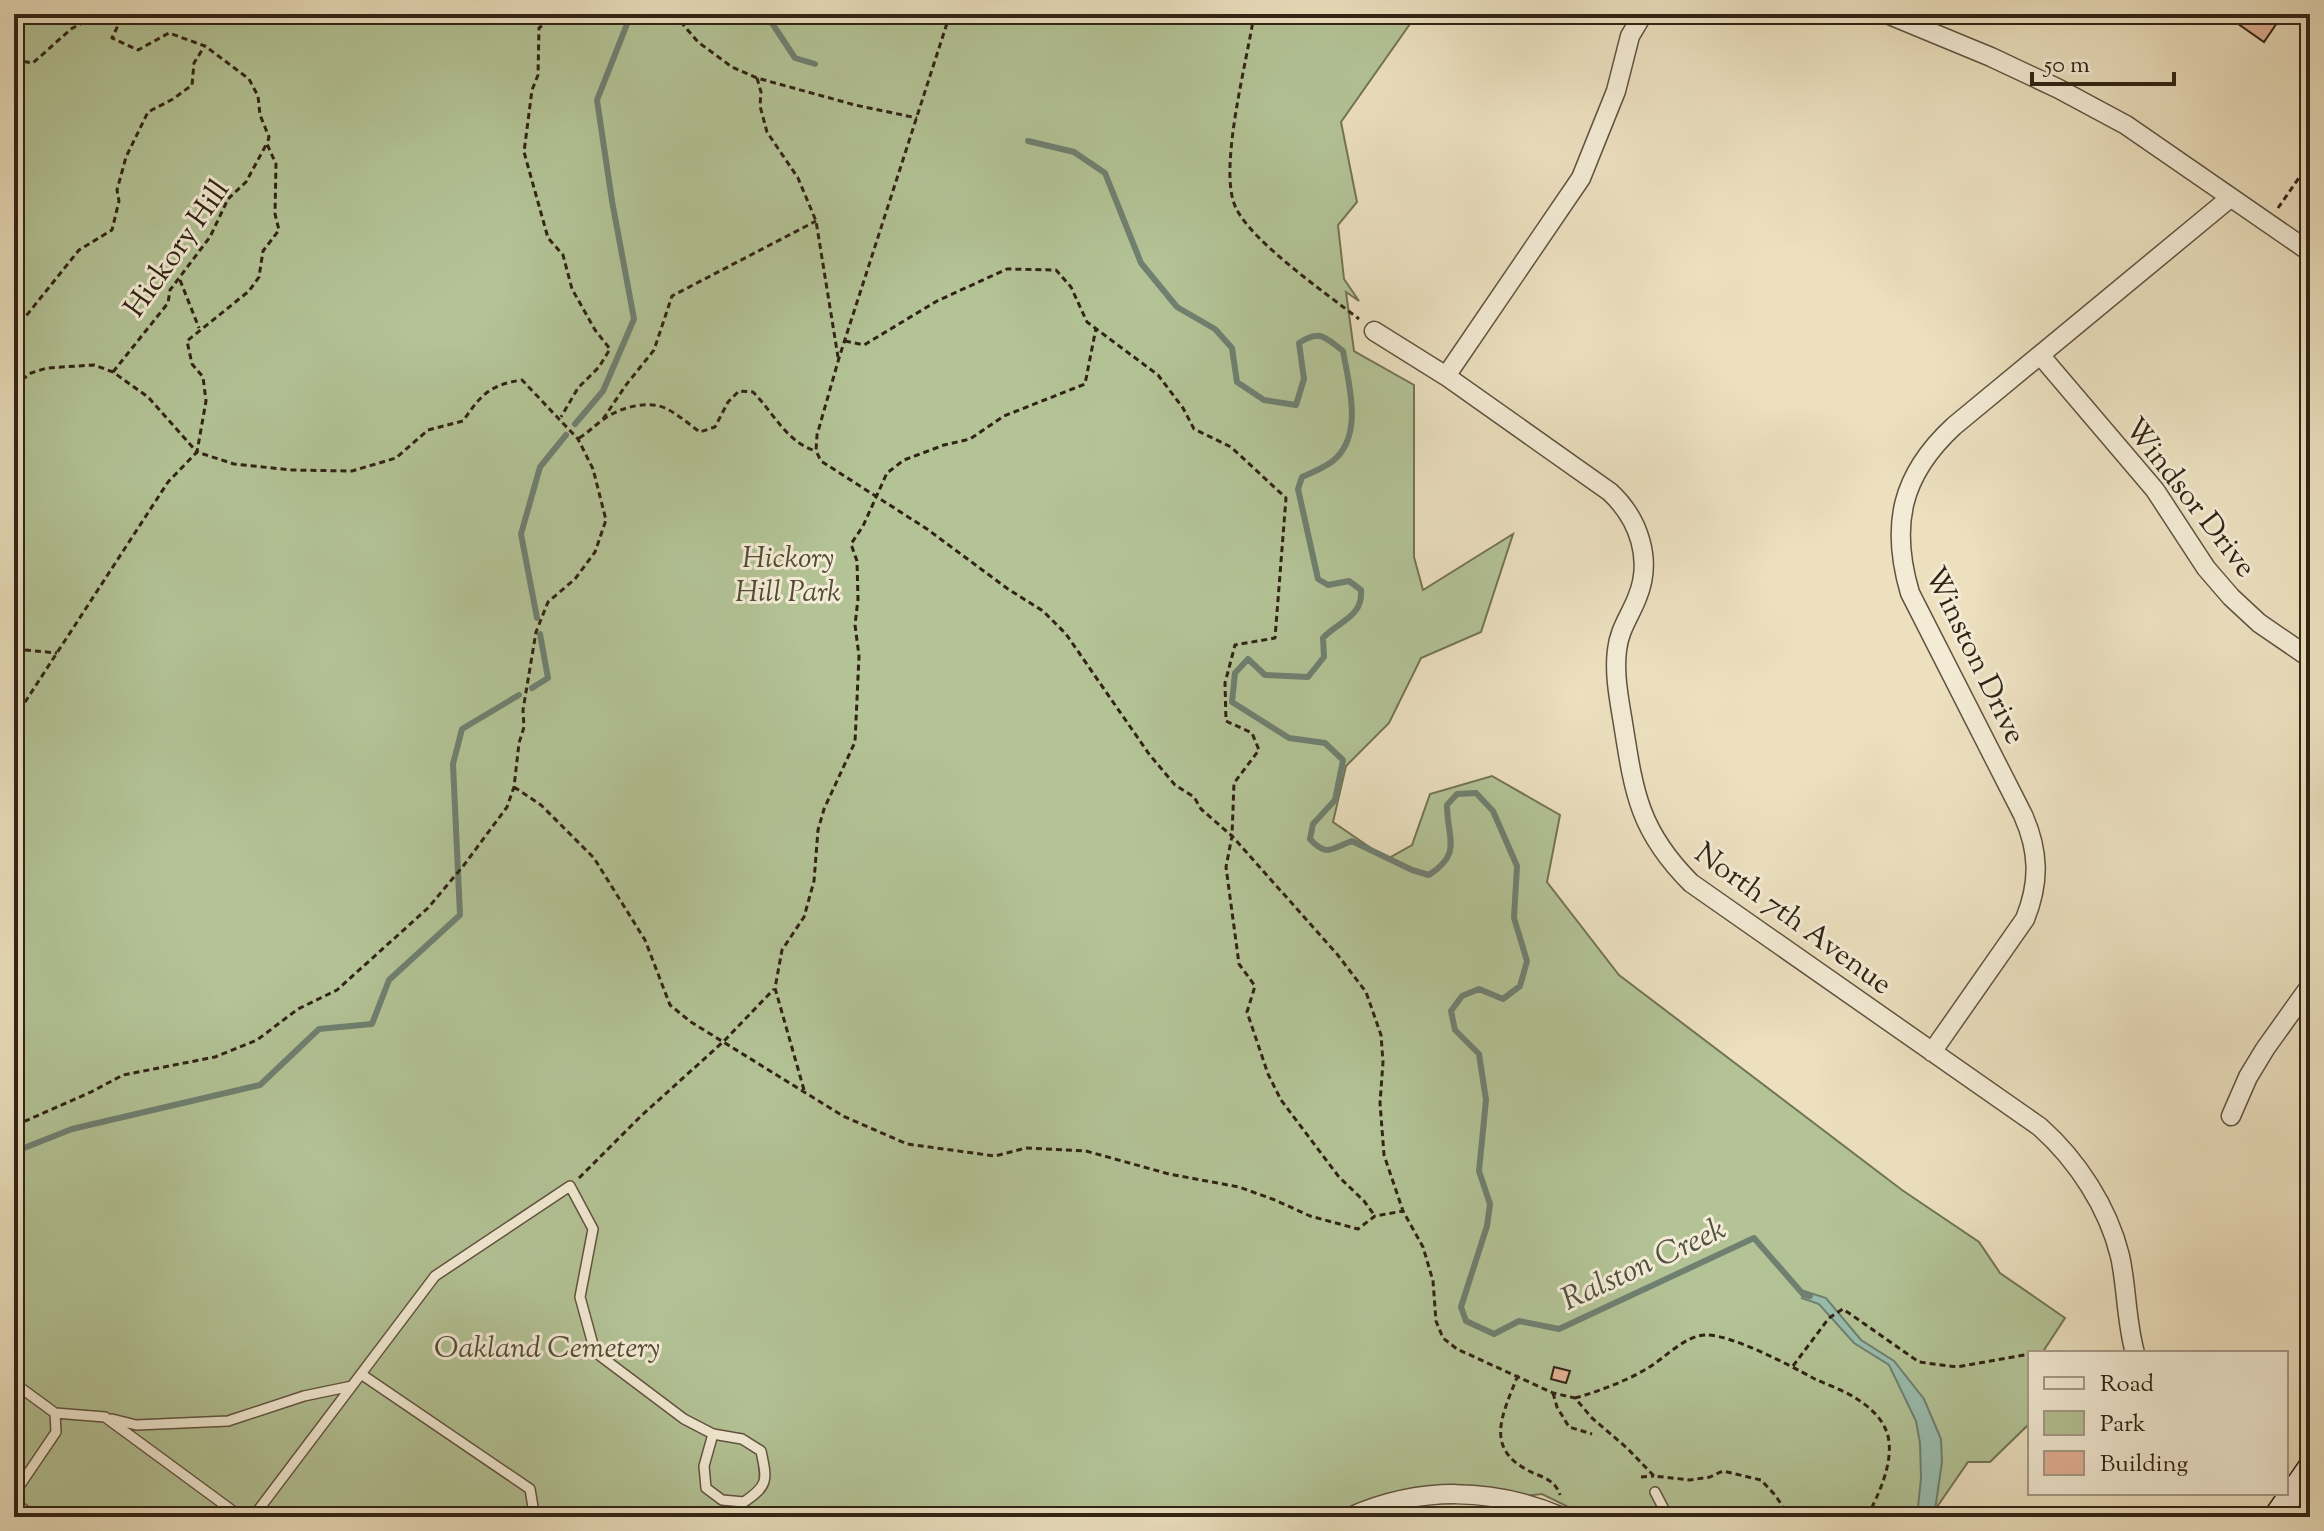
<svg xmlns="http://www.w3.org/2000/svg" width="2324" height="1531" viewBox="0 0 2324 1531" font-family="'Sorts Mill Goudy',serif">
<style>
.green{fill:#b3c396;stroke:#727456;stroke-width:2}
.water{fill:#99bdae;stroke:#6f8071;stroke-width:2}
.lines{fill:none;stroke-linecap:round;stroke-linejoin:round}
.stream{stroke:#6f8071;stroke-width:6}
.building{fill:#e4b295;stroke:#312415;stroke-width:2}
.lane-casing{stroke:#605340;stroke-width:12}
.street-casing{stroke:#605340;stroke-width:21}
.secondary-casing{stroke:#312415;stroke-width:27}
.path{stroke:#312415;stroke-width:3;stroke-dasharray:6 4;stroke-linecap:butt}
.lane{stroke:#f3ebd5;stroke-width:9}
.street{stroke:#f3ebd5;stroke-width:18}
.secondary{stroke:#f3ebd5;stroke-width:24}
.labels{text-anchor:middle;stroke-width:6;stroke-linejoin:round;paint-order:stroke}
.street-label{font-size:30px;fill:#312415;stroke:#f3ebd5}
.park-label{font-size:30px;font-style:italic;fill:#524c35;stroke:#f3ebd5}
.water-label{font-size:32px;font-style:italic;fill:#505243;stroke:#f3ebd5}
</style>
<rect width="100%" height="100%" fill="#ece0bf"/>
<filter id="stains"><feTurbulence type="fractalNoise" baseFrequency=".0025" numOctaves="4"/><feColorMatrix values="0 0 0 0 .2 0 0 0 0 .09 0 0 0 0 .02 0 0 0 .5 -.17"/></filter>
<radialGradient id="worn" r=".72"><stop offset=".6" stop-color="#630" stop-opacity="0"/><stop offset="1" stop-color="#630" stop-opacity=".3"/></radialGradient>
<path class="green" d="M14,14H1417L1341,122L1357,202L1338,225L1344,279L1359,301L1346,292L1354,351L1414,385V557L1423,590L1513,534L1481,632L1421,658L1389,723L1346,766L1333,822L1387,859L1412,845L1430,794L1492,776L1560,815L1547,882L1619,975L1902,1190L1979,1242L2000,1273L2065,1318L2042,1353H2030V1423L1990,1462H1968L1930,1517H1589L1542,1494L1507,1498L1437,1494L1353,1517H14Z"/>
<path class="water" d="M1804,1291L1826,1298L1861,1340L1894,1361L1924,1399L1941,1439L1942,1462L1934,1517H1917L1921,1478L1920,1443L1916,1421L1889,1365L1854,1343L1819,1304L1802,1298Z"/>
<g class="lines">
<path class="stream" d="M766,14L795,58L815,64
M1028,141L1074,152L1105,173L1141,263L1177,307L1215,329L1232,348L1237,382L1264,400L1296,405L1304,379L1299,343C1320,329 1325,337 1343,351C1349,385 1365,439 1330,463C1321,469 1311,473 1302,477L1298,489L1318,579L1328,585L1349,581L1361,590C1363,617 1339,621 1323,638L1324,657L1308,677L1265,675L1248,659L1235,673L1232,702L1289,738L1325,743L1343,760L1335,800L1313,824L1310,839C1327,858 1332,848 1352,841L1412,870L1429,875C1463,853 1447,838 1447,805L1457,794L1476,793L1493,811L1517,866L1514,918L1527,961L1520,986L1503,999L1479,989L1462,996L1451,1011L1455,1030L1479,1054L1486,1100L1479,1171L1490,1204L1487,1226L1461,1307L1466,1321L1494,1334L1519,1321L1559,1329L1754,1238L1803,1294L1810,1296
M575,424L603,391L634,319L612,201L597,100L631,14
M537,618L521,534L540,467L566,435
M532,688L548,678L540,634
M14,1152L72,1129L260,1085L319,1029L372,1024L389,980L460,915L453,764L462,729L519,695"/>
</g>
<path class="building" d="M2224,14H2283L2264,42Z
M1554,1367L1570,1371L1566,1383L1551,1379Z"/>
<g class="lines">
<g class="lane-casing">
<path id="lane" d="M361,1374L530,1489L534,1513L531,1517
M14,1383L55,1413L105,1417L241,1517
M112,1419L136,1425L228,1421L304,1396L352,1386
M1655,1492L1668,1517
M14,1494L56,1432L55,1413
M14,1502L34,1517
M253,1517L435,1276L570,1186L593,1229L580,1297L595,1352L684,1419L713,1434L742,1439L761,1451C767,1480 769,1485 744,1502L722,1500L706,1488L704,1466L713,1434"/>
</g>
<g class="street-casing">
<path id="street" d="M1887,14L1991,57L2059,89L2126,125L2310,252
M1374,331L1446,376L1610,492C1639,519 1653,560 1637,598C1630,616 1619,630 1617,650C1614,674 1619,699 1623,723C1634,793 1639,831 1691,883L2040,1127C2077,1160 2108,1207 2120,1256C2127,1288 2126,1321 2135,1353
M2041,356L2155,490L2206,568L2231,597L2259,623L2310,658
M1446,376L1581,178L1616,91L1630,36L1643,14
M1932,1052L2025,919C2040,882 2039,851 2023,815L1910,593C1890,525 1901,475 1954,426L2230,198
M2231,1116L2248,1077L2265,1049L2310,986
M1350,1517C1419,1486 1493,1487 1562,1517"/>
</g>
<g class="secondary-casing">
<path id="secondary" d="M2276,1517L2310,1468"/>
</g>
<path class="path" d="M558,14L539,28L538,75L532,90L524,152L548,238L563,255L572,289L595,330L610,349L599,367L578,388L561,417
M674,14L698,42L732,67L757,78L855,105L917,118
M950,14L839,358L817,435L816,451L821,461L927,529L1008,589L1043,611L1066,634L1149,754L1175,785L1194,797L1201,809L1232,836L1337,954L1366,992L1381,1035L1383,1062L1380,1103L1384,1155L1403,1211L1423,1247L1433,1281L1436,1321L1443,1338L1457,1349L1553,1393L1575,1398L1592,1418L1627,1448L1654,1476L1690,1480L1710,1477L1723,1471L1761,1480L1775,1495L1790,1517
M1254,14C1248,58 1217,171 1236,208C1252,242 1327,294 1359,319
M14,60L33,63L71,29L93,17L121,19
M757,78L761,92L760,106L767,132L798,178L816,221L838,357
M2278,208L2310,162
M180,280L199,328
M14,331L79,250L112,230L119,201L117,190L126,157L148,112L173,99L192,85L194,63L204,47
M845,341L864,345L937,301L1007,269L1056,270L1071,287L1087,322L1158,375L1183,408L1194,429L1231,447L1286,498L1275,638L1235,645L1225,683L1226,721L1252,733L1259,750L1234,783L1232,836L1226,867L1239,964L1255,986L1247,1012L1268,1074L1281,1100L1339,1177L1364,1201L1375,1216
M113,372L168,303L170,290L210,237L228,199L246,182L266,145
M14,386L31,373L47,368L94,365L113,372L148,397L197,452L206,401L203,377L192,364L187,341L249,291L259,277L263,251L279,230L275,214L276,164L267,144L269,137L260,115L258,96L249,79L205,46L169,33L138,50L112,38L121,19L127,14
M603,419L626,385L654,350L672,296L816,221
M579,438C589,432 595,425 604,419C620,407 651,399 669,410C680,416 690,425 700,432L715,427L728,402L739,391L753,392C774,413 786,442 816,451
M25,650L57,653
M14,719L168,482L197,452L234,464L292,470L352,471L396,458L428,430L463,421C481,395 489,385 522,380L578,439L593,469L606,520L595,552L575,579L548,602L536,632L523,710L524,727L519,743L514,787L507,807L464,865L428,908L337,990L298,1009L257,1040L215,1057L123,1075L91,1092L14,1126
M514,787L541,805L594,858L645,940L670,1005L691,1022L843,1116L907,1144L995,1156L1026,1148L1086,1151L1169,1174L1239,1187L1275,1200L1310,1216L1358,1229L1375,1216L1403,1211
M804,1090L775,988L782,950L804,917L814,881L818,830L824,809L855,742L859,656L855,625L858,599L857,561L851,544L863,526L887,473L904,460L944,445L970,439L1004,416L1085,384L1096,328
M579,1178L641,1116L724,1041L774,989
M1793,1366L1829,1318L1843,1309L1919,1362L1957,1367L2030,1354
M1518,1375C1501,1418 1482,1452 1538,1475C1548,1479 1556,1483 1560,1495
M1553,1393L1557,1407L1569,1427L1592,1434
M1575,1398C1600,1391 1626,1381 1648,1368C1665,1358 1685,1335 1706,1335C1733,1335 1789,1365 1813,1378C1827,1385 1844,1390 1857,1399C1870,1407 1884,1420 1888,1436C1894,1462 1879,1494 1867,1517
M1641,1477L1654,1476"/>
<use href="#lane" class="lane"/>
<use href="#street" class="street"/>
<use href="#secondary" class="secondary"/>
</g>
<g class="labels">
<g class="street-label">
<text transform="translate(176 248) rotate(-55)" y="10">Hickory Hill</text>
<text transform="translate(2191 497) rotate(52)" y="10">Windsor Drive</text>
<text transform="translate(1976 655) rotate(64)" y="10">Winston Drive</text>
<text transform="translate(1794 918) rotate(36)" y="10">North 7th Avenue</text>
</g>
<g class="park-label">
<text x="788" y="567">Hickory<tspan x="788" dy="34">Hill Park</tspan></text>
<text x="547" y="1357">Oakland Cemetery</text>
</g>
<g class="water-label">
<text transform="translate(1643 1263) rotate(-25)" y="11">Ralston Creek</text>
</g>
</g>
<rect width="2324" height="1531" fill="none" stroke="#ece0bf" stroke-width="48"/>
<rect x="16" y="16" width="2292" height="1499" fill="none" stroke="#312415" stroke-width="4"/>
<rect x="24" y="24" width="2276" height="1483" fill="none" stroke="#312415" stroke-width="2"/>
<rect x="2028" y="1351" width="260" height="144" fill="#f3ebd5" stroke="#a59b88" stroke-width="2"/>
<rect x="2044" y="1377" width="40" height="12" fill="#f3ebd5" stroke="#a59b88" stroke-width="2"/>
<text x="2100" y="1391" font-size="24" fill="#312415">Road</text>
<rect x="2044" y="1411" width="40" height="24" fill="#b3c396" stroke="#a59b88" stroke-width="2"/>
<text x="2100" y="1431" font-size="24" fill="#312415">Park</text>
<rect x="2044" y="1451" width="40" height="24" fill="#e4b295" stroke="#a59b88" stroke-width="2"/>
<text x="2100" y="1471" font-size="24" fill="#312415">Building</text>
<path d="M2032 72v12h142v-12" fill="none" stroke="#312415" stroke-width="4"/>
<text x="2044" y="72" font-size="24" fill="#312415" stroke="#f3ebd5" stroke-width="6" paint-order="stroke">50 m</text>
<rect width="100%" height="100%" filter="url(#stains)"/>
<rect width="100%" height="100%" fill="url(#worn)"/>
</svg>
